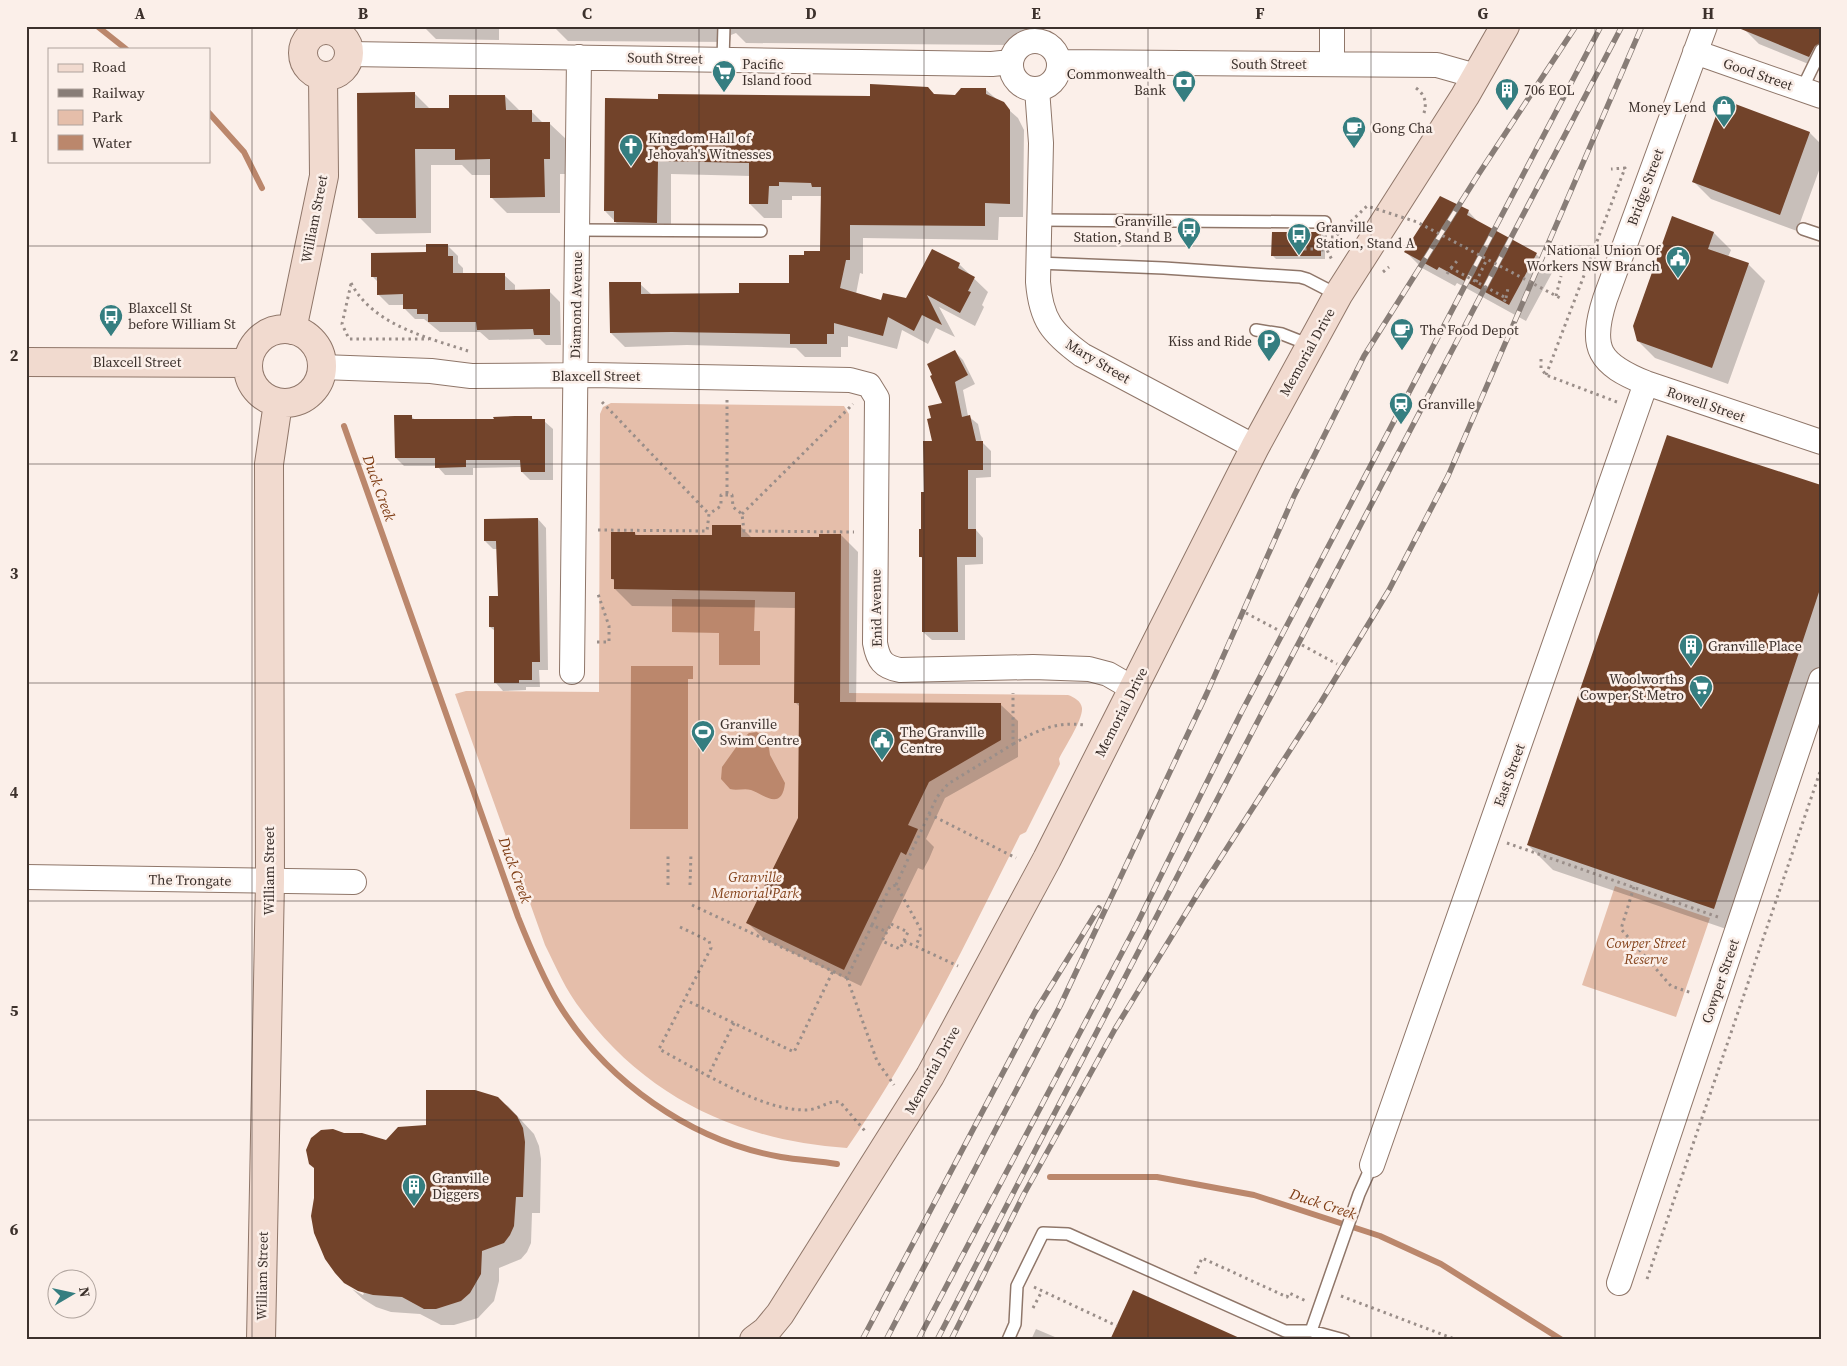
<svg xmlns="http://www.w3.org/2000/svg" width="1847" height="1366" viewBox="0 0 1847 1366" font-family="'Source Serif 4',serif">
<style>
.green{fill:#e5beaa}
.water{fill:#bb876c}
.shadow{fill:#0003}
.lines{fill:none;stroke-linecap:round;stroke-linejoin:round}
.stream{stroke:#bb876c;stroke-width:6}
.building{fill:#72432a}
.lane-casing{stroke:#8f7669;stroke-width:14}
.street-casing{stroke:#8f7669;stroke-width:26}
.secondary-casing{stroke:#8f7669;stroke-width:30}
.path{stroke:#9a8e89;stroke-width:3;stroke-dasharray:2.5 4;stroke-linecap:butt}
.lane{stroke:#fff;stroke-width:11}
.street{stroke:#fff;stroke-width:24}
.secondary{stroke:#f1dacf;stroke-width:28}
.rail-casing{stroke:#887d77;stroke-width:5.5}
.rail{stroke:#fbefe9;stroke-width:4;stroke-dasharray:11;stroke-linecap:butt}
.path-bridge{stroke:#9a8e89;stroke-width:3;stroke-dasharray:2.5 4;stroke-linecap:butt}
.grid{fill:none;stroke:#3c312c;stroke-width:1;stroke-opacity:0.55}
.labels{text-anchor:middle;stroke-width:5;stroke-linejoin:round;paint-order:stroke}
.street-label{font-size:14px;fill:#3c312c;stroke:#fbefe9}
.poi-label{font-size:14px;fill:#3c312c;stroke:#fbefe9;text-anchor:start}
.park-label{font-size:14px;font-style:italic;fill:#85431b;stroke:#fbefe9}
.water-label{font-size:15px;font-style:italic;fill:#7e3c13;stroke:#fbefe9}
.neatline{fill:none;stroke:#3c312c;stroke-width:2}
.grid-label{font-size:16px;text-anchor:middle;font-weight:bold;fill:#3c312c}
</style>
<rect width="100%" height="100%" fill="#fbefe9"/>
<path class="green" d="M611,403L844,406L849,414V693L1068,695C1074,697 1081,701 1082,708C1083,720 1064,748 1059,759L1060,764L1026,832L1020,835C966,942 915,1050 847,1148C740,1141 647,1098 582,1011C566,991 556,967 545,945L455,694L466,691L599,692L600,414L603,407Z
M1615,886L1710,918L1676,1017L1582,985Z"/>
<path class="water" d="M672,599L755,600L754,631H760V665H719V633L672,632Z
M631,666H693V679H688V829H630Z
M757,732L768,741L770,755L785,783C782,812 763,794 751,790C744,788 737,791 730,789L721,779L722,767L742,739L749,733Z"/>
<path class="shadow" d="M423,26H499V40L436,39Z
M1031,26L1012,45L746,43L736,33L731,35L730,42L568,41L554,27Z
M1746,26H1821V69L1759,44L1745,30Z
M985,89L1018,118L1024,130L1023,217H999L998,240L863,238V274L860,273L856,294L882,301L906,300L932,251L960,265L988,292L982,305L984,307L975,326L939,307L955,337L936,328L928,344L902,330L897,349L848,336V347H841V357H805L796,348L687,345L625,347L611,333L640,284L652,295L740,294L791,284L805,256L822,252V196H792V200H782V218H764L750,204L751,176L671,174V236H629L605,211L606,100L955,96Z
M415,94L431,110H451L505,96L520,111H531L544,124H550L566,139V174H560V213H507L491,197V175H472L462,165H431V233L376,234L360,218Z
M1810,133L1821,144V165L1797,231L1711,199L1694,182Z
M1468,211L1481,225L1536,254L1553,271L1526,321L1457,283L1455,286L1422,268L1405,251Z
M1673,218L1714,233L1731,250L1728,257L1748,264L1765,281L1728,384L1655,358L1638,341Z
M1321,233L1325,237V259H1276L1273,256Z
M447,245L458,256V263L463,268V275H504L515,285V291H549L560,302L561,345H546L540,339L489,340L480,332H440L424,319H415L404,308V305H389L378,294V282L373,277Z
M955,352L963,360L975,384L963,390L968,416L978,424L982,442L991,451V477L976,478V530L983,538V564L965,565V640H932L923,632L924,560L920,556L925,493L933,443L932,419L944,404Z
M411,416L415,420L495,421L531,417L535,421H544L553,429V480H530L522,472V467L473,468V475H445L437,466H404L396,458Z
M1821,486V683L1738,933L1553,870L1528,845Z
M538,519L546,528L548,670H539L540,687H526V690L503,691L495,682V631L490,627L499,597L498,549H493L485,541Z
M740,526L752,538H820L841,535L858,552L856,704L1001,705L1018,721V757L945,798L926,839L934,847L929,859L923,870L918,868L861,986L764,939L747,922L799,818L800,707L795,702L796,608L632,606L615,589V581L612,579L635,533L637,536H713Z
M486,1094L508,1106L534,1134L539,1146L541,1159L540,1213H532L531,1243L527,1252L521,1259L499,1268V1281L494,1301L478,1318L454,1325H441L420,1314L391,1312L376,1307L363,1299L352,1289L363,1295L364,1293L348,1283L344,1134L386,1142L427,1126Z
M1036,1329L1062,1340H1031Z"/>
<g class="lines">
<path class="stream" d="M97,26L126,49
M209,113L244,152L262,188
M344,426L518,917C530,947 542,976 558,1003C606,1081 690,1141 781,1157C799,1160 818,1161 837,1164
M1050,1177H1157L1254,1195L1380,1236L1441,1264L1562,1340"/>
</g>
<path class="building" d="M1821,26V43L1815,46L1809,57L1736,27Z
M870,84L928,87L934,94L955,95L961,88H986V94L1004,102L1010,110V204L985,203V226L850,225V260H846L840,288L881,300L883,293L906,298L932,249L960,263L958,268L975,277L968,291L971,292L960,313L927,295L942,325L922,315L914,331L888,317L883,336L834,323V334H827V344H790V334L672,332L610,333L609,282H641V294L739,293V283H789V255H804V251H820L821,187H812L811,183L779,182V186H769L768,204H749V163L658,161L657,223L614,222V211H604L605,98L658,99V94L870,96Z
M415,92V108H449V95H505L506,110H532V122H550V159H544L545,197L490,198V159L455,160V149H415L416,218H358L357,93Z
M1722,99L1810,132L1780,215L1692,182Z
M1440,196L1469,210L1467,215L1537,253L1509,305L1439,267L1437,270L1404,252Z
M1672,216L1714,232L1708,249L1749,263L1712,368L1637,341L1633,326Z
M1272,232H1321V256H1271Z
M426,244H448V256H453V273H505V290L550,289V335H534L533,329L477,330L476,322H428V314H417V309H403V294L377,295V277H371V253L426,252Z
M955,350L968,375L955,382L962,417L970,415L976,441H983V470H968V529H976V557H957L958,632H922V557H919V529H921V492H924L923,441H932L927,419L931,418L928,406L942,403L930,376L932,375L927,364Z
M394,415H412V419H494L493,417L515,416H532V419H545V472H521L520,460H466V467L435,468V458H395Z
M1667,435L1821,485V586L1714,909L1527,845Z
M538,518L540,662H532V680H519V683H494V627H489V596H498L496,541H484V519Z
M712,525H741V537H819V534H841L840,702L1001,703V740L929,782L908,825L918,829L906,855L901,852L844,970L746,923L798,818L799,703H794L795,592L614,589V579H611V532H635V535H712Z
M426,1090H475L498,1097L517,1116L523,1128L525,1142L523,1197H516L514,1226L510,1235L504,1243L482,1251L481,1274L470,1293L461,1301L436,1309H424L402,1297L373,1295L358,1291L344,1283L335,1273L325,1259L314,1233L311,1216L314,1198V1168L309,1164L306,1150L311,1138L321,1130L333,1129L344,1133H362L386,1140L398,1127L426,1125Z
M1133,1290L1244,1340H1110Z"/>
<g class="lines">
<g class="lane-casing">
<path id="lane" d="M723,59L724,26
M1802,89L1821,50
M1039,220L1325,222
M1803,229L1821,235
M577,230L761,231
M1038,263L1164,268L1300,277L1307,279L1338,295
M1256,330L1282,334L1310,345
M1311,1331L1359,1194L1372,1165
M1008,1340L1015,1324L1017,1286L1043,1233L1068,1234L1285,1331H1311L1344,1340"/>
</g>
<g class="street-casing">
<path id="street" d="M1705,26L1605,299C1589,349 1599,364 1646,383L1821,442
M1011 65a24 24 0 1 1 48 0a24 24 0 1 1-48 0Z
M1695,52L1821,96
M349,54L992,64L1011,62
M1060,62L1437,65L1476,76
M1332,64V26
M1037,89L1041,143L1038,282C1041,320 1052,333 1082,355L1255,447
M322,367L431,371L471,376L591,375L850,380L869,385L877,398L875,643C878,660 883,667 900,670L1033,667L1089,669L1108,674L1134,689
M572,672L579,57
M26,877L354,882
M1372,1165L1646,383
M1619,1283L1821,680"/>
</g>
<g class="secondary-casing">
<path id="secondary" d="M303 53a23 23 0 1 1 46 0a23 23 0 1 1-46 0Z
M248 366a37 37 0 1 1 74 0a37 37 0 1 1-74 0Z
M292,330L324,176L323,76
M26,362L248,363
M261,1340L270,881L269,464L278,403
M754,1340L766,1331L780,1314L930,1076L1047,859L1255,447L1338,295L1465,96L1505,26"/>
</g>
<path class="path" d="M1416,88C1425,95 1427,102 1424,113
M1321,250H1327L1332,260
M1451,268L1457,261
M1383,272L1389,267
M1476,282L1487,259
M351,283C373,325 426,337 468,351
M351,284L342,324L349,339H429
M1556,296L1561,276
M1506,298L1508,288
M1541,359V368L1546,375L1617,402
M1546,375L1625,168L1611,169
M727,400V495
M602,402L709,514
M742,514L853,404
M598,530L707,531L709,514L721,506V495H732L733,507L742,514L744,531L854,532
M1246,613L1278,630
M597,642H609V626L597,591
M1302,645L1337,664
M1013,744C1036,731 1056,721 1084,725
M929,814L937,797L948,784L1013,744V693
M1507,843L1718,917
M668,885V853
M690,885L691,853
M896,885L929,814L1016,858
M1634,887L1621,929L1671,986L1692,993
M692,905L847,978L872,925L887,932
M891,924L908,932L900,949L882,941Z
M872,925L890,887L896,885L920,928L921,933L916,946
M680,927L709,941L711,948L659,1049L708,1076
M904,941L958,966
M847,978L877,1061L894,1085
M690,1002L794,1052L833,971
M734,1023L708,1076C738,1091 771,1110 806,1110C819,1110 828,1100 840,1102L865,1131
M1195,1274L1202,1258L1287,1297L1289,1293L1306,1301
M1647,1279L1821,769
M1034,1287L1117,1326
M1341,1296L1457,1340
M1033,1308L1042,1291"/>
<use href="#lane" class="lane"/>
<use href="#street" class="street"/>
<use href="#secondary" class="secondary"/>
<g class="rail-casing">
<path id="rail" d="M862,1340L1035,1012L1099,908
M886,1340L1060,1006L1207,693L1294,496L1364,356L1478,175L1576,26
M918,1340L1136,926L1241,713L1601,26
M937,1340L1262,713L1622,26
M951,1340L1024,1194L1115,1029L1200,890L1321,702L1389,590L1448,476L1642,26"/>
</g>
<use href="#rail" class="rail"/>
<path class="path-bridge" d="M1304,249H1318V237H1335L1367,206L1417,222L1562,299
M1447,274L1451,268L1506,298L1503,304"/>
</g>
<path class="grid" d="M252,26V1340M476,26V1340M699,26V1340M924,26V1340M1148,26V1340M1371,26V1340M1595,26V1340M26,246H1821M26,464H1821M26,683H1821M26,901H1821M26,1120H1821"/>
<defs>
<g id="supermarket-pin" transform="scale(1.25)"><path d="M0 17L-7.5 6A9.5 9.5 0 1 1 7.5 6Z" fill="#357e80" stroke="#fbefe9"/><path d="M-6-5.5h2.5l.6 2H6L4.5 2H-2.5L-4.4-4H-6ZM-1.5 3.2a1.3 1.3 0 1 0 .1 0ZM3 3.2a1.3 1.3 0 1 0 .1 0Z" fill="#fff"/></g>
<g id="bank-pin" transform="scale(1.25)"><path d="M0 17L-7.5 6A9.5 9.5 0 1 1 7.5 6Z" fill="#357e80" stroke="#fbefe9"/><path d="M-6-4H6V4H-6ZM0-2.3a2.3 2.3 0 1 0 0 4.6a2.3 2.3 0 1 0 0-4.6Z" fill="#fff"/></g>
<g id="building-pin" transform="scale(1.25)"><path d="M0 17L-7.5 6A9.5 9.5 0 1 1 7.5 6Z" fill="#357e80" stroke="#fbefe9"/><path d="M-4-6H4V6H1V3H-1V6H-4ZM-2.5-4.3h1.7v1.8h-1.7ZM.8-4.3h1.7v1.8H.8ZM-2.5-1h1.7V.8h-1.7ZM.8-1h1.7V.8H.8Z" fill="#fff"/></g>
<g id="shop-pin" transform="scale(1.25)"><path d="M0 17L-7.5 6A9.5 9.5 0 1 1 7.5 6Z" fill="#357e80" stroke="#fbefe9"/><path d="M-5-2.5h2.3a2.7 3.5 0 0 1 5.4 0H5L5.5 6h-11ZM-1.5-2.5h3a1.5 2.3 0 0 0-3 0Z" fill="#fff"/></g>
<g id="cafe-pin" transform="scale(1.25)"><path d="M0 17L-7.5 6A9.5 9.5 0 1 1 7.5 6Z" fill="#357e80" stroke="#fbefe9"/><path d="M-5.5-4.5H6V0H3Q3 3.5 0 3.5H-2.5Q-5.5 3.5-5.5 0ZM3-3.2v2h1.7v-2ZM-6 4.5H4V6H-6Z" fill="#fff"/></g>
<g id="church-pin" transform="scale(1.25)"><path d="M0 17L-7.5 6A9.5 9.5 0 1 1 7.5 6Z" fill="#357e80" stroke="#fbefe9"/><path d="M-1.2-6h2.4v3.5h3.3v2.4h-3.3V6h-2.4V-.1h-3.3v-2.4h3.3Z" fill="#fff"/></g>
<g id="bus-pin" transform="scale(1.25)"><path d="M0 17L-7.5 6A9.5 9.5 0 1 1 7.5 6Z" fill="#357e80" stroke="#fbefe9"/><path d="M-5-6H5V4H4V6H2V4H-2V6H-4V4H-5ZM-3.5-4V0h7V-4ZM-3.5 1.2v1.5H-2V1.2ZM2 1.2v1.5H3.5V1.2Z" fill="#fff"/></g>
<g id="civic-pin" transform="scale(1.25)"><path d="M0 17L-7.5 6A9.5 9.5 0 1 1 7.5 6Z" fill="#357e80" stroke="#fbefe9"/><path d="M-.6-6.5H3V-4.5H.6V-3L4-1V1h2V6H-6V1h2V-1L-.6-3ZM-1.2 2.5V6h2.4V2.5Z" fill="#fff"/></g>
<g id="parking-pin" transform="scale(1.25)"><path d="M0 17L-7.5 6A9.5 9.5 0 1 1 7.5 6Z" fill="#357e80" stroke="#fbefe9"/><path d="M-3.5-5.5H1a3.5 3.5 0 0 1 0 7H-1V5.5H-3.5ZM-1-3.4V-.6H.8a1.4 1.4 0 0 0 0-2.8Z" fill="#fff"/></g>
<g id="station-pin" transform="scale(1.25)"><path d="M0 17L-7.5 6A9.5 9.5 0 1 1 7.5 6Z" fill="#357e80" stroke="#fbefe9"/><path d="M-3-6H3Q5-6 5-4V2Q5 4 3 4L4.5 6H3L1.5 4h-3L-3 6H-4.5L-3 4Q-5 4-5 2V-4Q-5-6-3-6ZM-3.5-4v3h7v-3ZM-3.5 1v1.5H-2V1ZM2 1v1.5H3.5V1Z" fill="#fff"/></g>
<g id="stadium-pin" transform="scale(1.25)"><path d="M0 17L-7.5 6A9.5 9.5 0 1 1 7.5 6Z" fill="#357e80" stroke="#fbefe9"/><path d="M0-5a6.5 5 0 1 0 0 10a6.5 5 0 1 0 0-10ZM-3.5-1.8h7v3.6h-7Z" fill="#fff"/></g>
</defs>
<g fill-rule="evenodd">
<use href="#supermarket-pin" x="724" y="72"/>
<use href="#bank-pin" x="1184" y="82"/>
<use href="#building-pin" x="1507" y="90"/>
<use href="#shop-pin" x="1724" y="107"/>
<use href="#cafe-pin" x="1354" y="128"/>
<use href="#church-pin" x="631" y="146"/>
<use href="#bus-pin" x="1189" y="229"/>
<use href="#bus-pin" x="1299" y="235"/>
<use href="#civic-pin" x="1678" y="258"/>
<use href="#bus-pin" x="111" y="316"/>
<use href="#cafe-pin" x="1402" y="330"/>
<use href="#parking-pin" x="1269" y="341"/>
<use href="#station-pin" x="1401" y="404"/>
<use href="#building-pin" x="1691" y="646"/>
<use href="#supermarket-pin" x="1701" y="687"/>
<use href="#stadium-pin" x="703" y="732"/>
<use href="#civic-pin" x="882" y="740"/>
<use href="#building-pin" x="414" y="1186"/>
</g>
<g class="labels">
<g class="street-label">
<text transform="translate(665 58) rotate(1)" y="5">South Street</text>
<text x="1269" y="69">South Street</text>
<text transform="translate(1758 74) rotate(19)" y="5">Good Street</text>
<text transform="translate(1645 187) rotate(-70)" y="5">Bridge Street</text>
<text transform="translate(314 219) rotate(-79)" y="5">William Street</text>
<text transform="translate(576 305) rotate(-89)" y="5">Diamond Avenue</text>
<text transform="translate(1307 352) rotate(-61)" y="5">Memorial Drive</text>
<text transform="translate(1098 361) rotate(31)" y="5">Mary Street</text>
<text x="137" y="367">Blaxcell Street</text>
<text x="596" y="381">Blaxcell Street</text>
<text transform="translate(1706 404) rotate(19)" y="5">Rowell Street</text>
<text transform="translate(876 608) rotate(-91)" y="5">Enid Avenue</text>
<text transform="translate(1121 712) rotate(-63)" y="5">Memorial Drive</text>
<text transform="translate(1509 775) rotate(-70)" y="5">East Street</text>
<text transform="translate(269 871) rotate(-90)" y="5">William Street</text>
<text transform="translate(190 880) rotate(1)" y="5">The Trongate</text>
<text transform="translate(1720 981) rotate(-71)" y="5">Cowper Street</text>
<text transform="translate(932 1070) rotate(-61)" y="5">Memorial Drive</text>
<text transform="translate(262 1276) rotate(-89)" y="5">William Street</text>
</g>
<g class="poi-label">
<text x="742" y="69">Pacific<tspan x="742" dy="16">Island food</tspan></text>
<text x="1166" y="79" text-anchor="end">Commonwealth<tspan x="1166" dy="16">Bank</tspan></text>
<text x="1524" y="95">706 EOL</text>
<text x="1706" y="112" text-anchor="end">Money Lend</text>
<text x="1372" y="133">Gong Cha</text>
<text x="648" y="143">Kingdom Hall of<tspan x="648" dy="16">Jehovah's Witnesses</tspan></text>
<text x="1172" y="226" text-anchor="end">Granville<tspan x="1172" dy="16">Station, Stand B</tspan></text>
<text x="1316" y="232">Granville<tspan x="1316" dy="16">Station, Stand A</tspan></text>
<text x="1660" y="255" text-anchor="end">National Union Of<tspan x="1660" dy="16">Workers NSW Branch</tspan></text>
<text x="128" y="313">Blaxcell St<tspan x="128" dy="16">before William St</tspan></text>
<text x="1420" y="335">The Food Depot</text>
<text x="1252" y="346" text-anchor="end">Kiss and Ride</text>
<text x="1418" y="409">Granville</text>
<text x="1708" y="651">Granville Place</text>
<text x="1684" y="684" text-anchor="end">Woolworths<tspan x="1684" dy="16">Cowper St Metro</tspan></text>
<text x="720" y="729">Granville<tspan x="720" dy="16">Swim Centre</tspan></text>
<text x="900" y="737">The Granville<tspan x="900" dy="16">Centre</tspan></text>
<text x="432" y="1183">Granville<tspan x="432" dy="16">Diggers</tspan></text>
</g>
<g class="park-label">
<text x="755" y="882">Granville<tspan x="755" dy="16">Memorial Park</tspan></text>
<text x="1646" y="948">Cowper Street<tspan x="1646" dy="16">Reserve</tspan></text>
</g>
<g class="water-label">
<text transform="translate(379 488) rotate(70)" y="5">Duck Creek</text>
<text transform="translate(515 870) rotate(70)" y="5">Duck Creek</text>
<text transform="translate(1323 1204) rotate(18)" y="5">Duck Creek</text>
</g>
</g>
<rect width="1847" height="1366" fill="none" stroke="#fbefe9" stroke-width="55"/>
<rect x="48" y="48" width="162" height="115" fill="#fbefe9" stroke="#afa39d"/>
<rect x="58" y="64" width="25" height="8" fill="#f1dacf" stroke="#afa39d"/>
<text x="92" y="72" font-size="15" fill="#3c312c">Road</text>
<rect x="58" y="89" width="25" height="8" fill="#887d77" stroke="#afa39d"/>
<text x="92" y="98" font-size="15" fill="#3c312c">Railway</text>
<rect x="58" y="110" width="25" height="15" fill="#e5beaa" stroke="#afa39d"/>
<text x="92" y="122" font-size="15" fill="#3c312c">Park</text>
<rect x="58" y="135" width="25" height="15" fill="#bb876c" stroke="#afa39d"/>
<text x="92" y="148" font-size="15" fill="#3c312c">Water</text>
<g transform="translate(72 1294) rotate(81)"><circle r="24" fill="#fbefe9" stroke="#afa39d"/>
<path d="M0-4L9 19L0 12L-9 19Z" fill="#357e80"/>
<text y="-8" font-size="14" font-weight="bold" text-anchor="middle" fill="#3c312c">N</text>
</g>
<rect x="28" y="28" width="1792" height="1310" class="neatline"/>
<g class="grid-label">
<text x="140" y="19">A</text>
<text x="363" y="19">B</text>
<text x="587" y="19">C</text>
<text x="811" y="19">D</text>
<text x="1036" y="19">E</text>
<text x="1260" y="19">F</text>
<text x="1483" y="19">G</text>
<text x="1708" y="19">H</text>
<text x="14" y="142">1</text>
<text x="14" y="361">2</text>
<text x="14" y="579">3</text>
<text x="14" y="798">4</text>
<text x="14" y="1016">5</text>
<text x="14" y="1235">6</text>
</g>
</svg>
